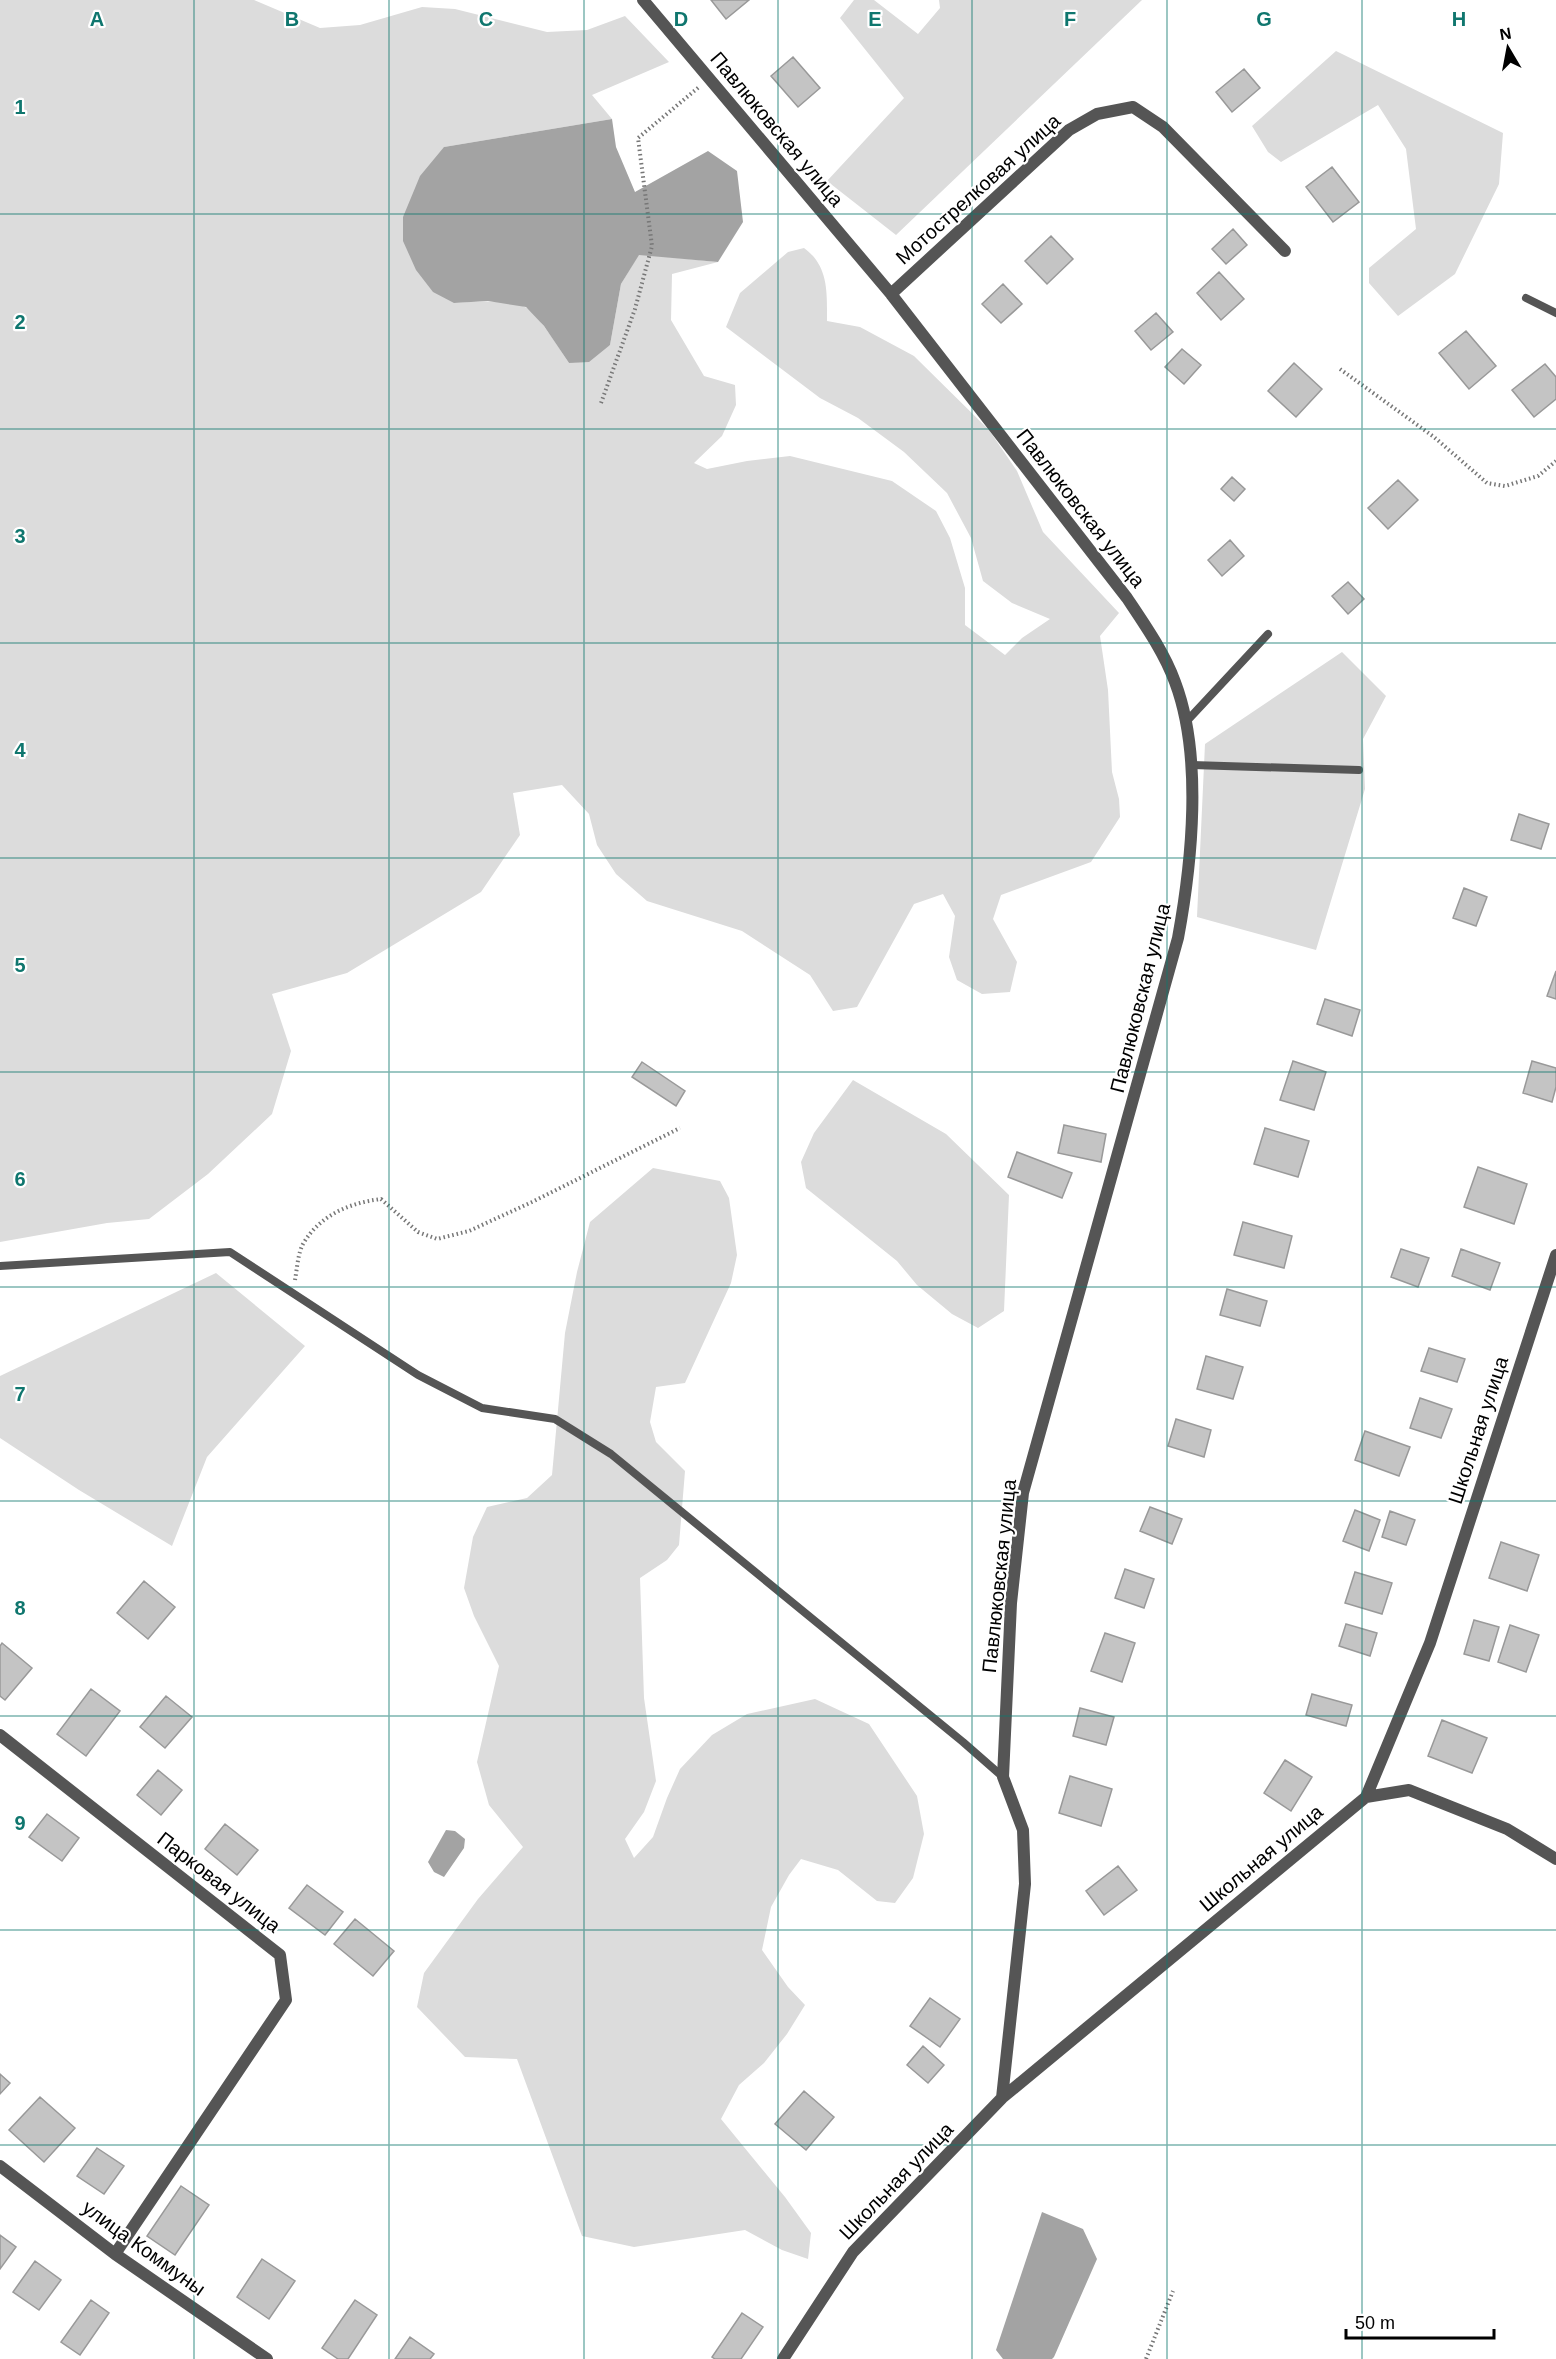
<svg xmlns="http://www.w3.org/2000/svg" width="1556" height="2359" viewBox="0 0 1556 2359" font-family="Arial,sans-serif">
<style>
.green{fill:#dcdcdc}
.water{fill:#a3a3a3}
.building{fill:#c4c4c4;stroke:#999;stroke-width:1.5}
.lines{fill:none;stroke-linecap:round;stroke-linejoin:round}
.path{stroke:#777;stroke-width:4;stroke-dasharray:1.5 3;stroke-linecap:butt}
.service{stroke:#555;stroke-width:8}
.minor{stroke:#555;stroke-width:12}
.grid{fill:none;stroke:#0f766e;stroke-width:1.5;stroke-opacity:0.55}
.labels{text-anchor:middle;stroke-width:4.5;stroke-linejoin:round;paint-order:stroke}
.street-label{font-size:20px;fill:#000;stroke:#fff}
.grid-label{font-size:20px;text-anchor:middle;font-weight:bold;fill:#0f766e;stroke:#fff;stroke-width:4.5;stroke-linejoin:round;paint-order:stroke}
</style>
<rect width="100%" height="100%" fill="#fff"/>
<path class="green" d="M0,0H254L320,28L360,25L422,7L455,9L547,32L587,30L625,16L669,62L592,95L612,119L444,147L454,303C472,302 510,299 525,307C538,313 560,350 569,363L610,345L621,284L639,254L718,262L672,274L671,320L704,376L735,385L736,405L722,436L694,463L707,469L747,461L790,456L892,481L936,511L950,538L965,588V625L1005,655L1022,638L1050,619L1012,603L983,581L971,538L947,493L904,452L858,418L820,398L726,327L740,293L788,252L804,248C829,266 827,293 827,321L860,327L914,356L989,430L1017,471L1043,532L1119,613L1100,636L1108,690L1112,772L1119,799L1120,817L1091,862L1001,895L993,919L1017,962L1010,992L982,994L957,980L949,957L955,916L943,894L914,904L857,1007L833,1011L810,975L742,931L647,901L616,874L597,845L589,814L562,785L513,793L520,835L481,892L347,973L272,994L291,1051L272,1114L208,1174L149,1219L107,1223L0,1242Z
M854,0H874L918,34L940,8L939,0H1142L896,235L827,181L904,98L840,18Z
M1336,51L1503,133L1499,184L1455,274L1398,316L1369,283V268L1416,229L1406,149L1378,105L1281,162L1268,152L1252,126Z
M1342,652L1386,696L1363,739L1365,789L1316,950L1197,917L1205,744Z
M853,1080L946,1134L1009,1195L1004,1311L978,1328L952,1314L917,1285L897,1261L806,1188L801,1162L814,1133Z
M653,1168L720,1181L729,1198L737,1255L731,1283L685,1383L656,1387L650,1422L656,1442L685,1471L679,1545L667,1560L640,1578L644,1698L656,1781L644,1812L625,1839L634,1858L653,1837L667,1798L680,1769L712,1735L747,1714L815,1699L869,1724L917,1796L924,1834L913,1878L895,1903L877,1901L838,1870L801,1859L789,1875L771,1907L762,1950L788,1987L805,2005L787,2034L764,2063L739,2085L721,2119L785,2197L811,2233L808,2259L782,2250L745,2230L634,2247L582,2236L517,2059L465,2057L417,2007L424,1973L478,1899L523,1847L489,1805L477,1762L499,1666L474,1616L464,1588L473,1537L487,1507L527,1498L552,1475L565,1333L577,1272L590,1222Z
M216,1273L305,1346L207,1457L172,1546L79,1490L0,1438V1376Z"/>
<path class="water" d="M612,119L616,147L635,192L708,151L737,171L743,222L718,262L639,255L621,284L610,345L589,362L569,363L544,326L526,307L488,301L454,303L433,292L416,270L403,241V217L420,176L444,147Z
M446,1830L455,1831L465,1839L464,1848L444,1877L434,1872L428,1862Z
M1042,2212L1083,2229L1097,2259L1054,2357L1052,2359H1003L996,2350Z"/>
<path class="building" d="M711,0H749L726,19Z
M793,57L820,88L798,107L771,76Z
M1244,69L1260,88L1232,112L1216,92Z
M1332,167L1359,202L1333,222L1306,187Z
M1233,229L1247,245L1226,264L1212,249Z
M1051,236L1073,259L1047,284L1025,261Z
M1219,272L1244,299L1221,320L1197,293Z
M1003,284L1022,304L1001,323L982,304Z
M1156,313L1173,332L1151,350L1135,331Z
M1466,331L1496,366L1469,389L1439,353Z
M1182,349L1201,365L1184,384L1165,367Z
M1294,363L1322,389L1296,417L1268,391Z
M1545,364L1556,377V399L1534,417L1512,390Z
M1232,477L1245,489L1234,501L1221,489Z
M1398,480L1418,500L1388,529L1368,508Z
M1230,540L1244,556L1222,576L1208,560Z
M1348,582L1364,599L1348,614L1332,596Z
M1519,814L1549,824L1541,849L1511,840Z
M1464,888L1487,897L1476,926L1453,918Z
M1556,971V999L1547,996Z
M1325,999L1360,1010L1352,1036L1317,1024Z
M1293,1061L1326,1072L1314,1110L1280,1100Z
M1532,1061L1556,1068V1087L1552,1102L1523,1093Z
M642,1062L685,1091L676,1106L632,1077Z
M1064,1125L1106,1134L1101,1162L1058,1153Z
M1265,1128L1309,1141L1298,1177L1254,1164Z
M1017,1152L1072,1173L1062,1198L1008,1177Z
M1478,1167L1527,1184L1514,1224L1464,1207Z
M1243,1222L1292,1236L1284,1268L1234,1255Z
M1401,1249L1429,1258L1418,1287L1391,1277Z
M1461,1249L1500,1263L1490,1290L1452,1276Z
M1227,1289L1267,1301L1260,1326L1220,1315Z
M1429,1348L1465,1359L1457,1382L1421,1371Z
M1206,1356L1243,1367L1233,1399L1197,1389Z
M1420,1398L1452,1409L1441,1438L1410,1428Z
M1176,1419L1211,1430L1204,1457L1168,1446Z
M1365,1431L1410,1447L1399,1476L1355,1460Z
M1150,1507L1182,1519L1172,1544L1140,1531Z
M1355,1510L1380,1520L1369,1551L1343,1541Z
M1390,1511L1415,1520L1406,1545L1382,1537Z
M1501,1542L1539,1555L1527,1591L1489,1578Z
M1125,1569L1154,1579L1144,1608L1115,1598Z
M1355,1572L1392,1583L1382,1614L1345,1603Z
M144,1581L175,1607L148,1639L117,1613Z
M1474,1620L1499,1627L1489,1661L1464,1654Z
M1346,1624L1377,1633L1370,1656L1339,1646Z
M1510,1625L1539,1635L1526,1672L1498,1662Z
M1105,1633L1135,1643L1122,1682L1091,1671Z
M2,1643L32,1668L5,1700L0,1696V1646Z
M91,1689L120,1711L86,1756L57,1734Z
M1312,1694L1352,1705L1346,1726L1306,1715Z
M166,1696L192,1717L165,1748L140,1727Z
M1080,1708L1114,1717L1106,1745L1073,1736Z
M1442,1720L1487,1738L1472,1773L1428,1756Z
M1285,1760L1312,1777L1291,1811L1264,1793Z
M158,1770L182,1790L161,1815L137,1795Z
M1070,1776L1112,1789L1101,1826L1059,1813Z
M47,1814L79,1838L62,1861L29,1837Z
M225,1824L258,1850L237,1875L205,1849Z
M1118,1866L1137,1890L1104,1915L1086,1891Z
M307,1885L343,1912L325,1935L289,1908Z
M355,1919L394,1951L373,1976L334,1944Z
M930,1998L960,2019L940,2047L910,2026Z
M923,2046L944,2065L928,2083L907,2065Z
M0,2074L10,2083L0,2094Z
M804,2091L834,2117L806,2150L775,2124Z
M40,2097L75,2128L44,2162L9,2130Z
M97,2148L124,2166L104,2194L77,2176Z
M181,2186L209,2205L175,2255L147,2236Z
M0,2235L16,2247L0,2269Z
M262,2259L295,2281L269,2319L237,2297Z
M35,2261L61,2280L39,2310L13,2292Z
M91,2300L109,2313L80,2355L61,2342Z
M355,2300L377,2315L348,2359H338L322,2348Z
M742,2313L763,2327L741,2359H715L712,2357Z
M410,2337L434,2354L430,2359H395Z"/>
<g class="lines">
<path class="path" d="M1340,369L1434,437L1487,483L1505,486L1538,476L1556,461
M601,403L635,309L652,246L638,138L699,87
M295,1280C297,1269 298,1253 303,1244C320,1215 349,1203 381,1199L418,1232L437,1239L469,1231L532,1202L680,1128
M1146,2359L1173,2291"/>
<path class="service" d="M1526,298L1556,313
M1185,723L1268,634
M1192,765L1359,770
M0,1266L230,1252L418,1375L482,1408L555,1419L611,1454L963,1742L1003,1777"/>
<path class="minor" d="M643,0L891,294L1127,598C1145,625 1164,652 1175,682C1203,756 1192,862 1178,938L1023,1493L1011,1603L1003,1777L1023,1830L1025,1884L1002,2098
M891,294L1069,130L1097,114L1133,107L1163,127L1285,251
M0,1735L280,1955L286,2000L115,2254
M1366,1797L1409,1790L1507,1829L1556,1859
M0,2166L115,2254L267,2359
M783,2359L853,2252L1002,2098L1366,1797L1430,1643L1556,1255"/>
</g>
<path class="grid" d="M194,0V2359M389,0V2359M584,0V2359M778,0V2359M972,0V2359M1167,0V2359M1362,0V2359M0,214H1556M0,429H1556M0,643H1556M0,858H1556M0,1072H1556M0,1287H1556M0,1501H1556M0,1716H1556M0,1930H1556M0,2145H1556"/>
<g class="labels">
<g class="street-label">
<text transform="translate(777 129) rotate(50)" y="7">Павлюковская улица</text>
<text transform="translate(978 189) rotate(-42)" y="7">Мотострелковая улица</text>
<text transform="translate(1081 508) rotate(52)" y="7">Павлюковская улица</text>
<text transform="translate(1140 998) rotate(-76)" y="7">Павлюковская улица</text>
<text transform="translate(1478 1430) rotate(-72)" y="7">Школьная улица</text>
<text transform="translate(999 1576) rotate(-84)" y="7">Павлюковская улица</text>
<text transform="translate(1261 1858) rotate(-40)" y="7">Школьная улица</text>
<text transform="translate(219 1882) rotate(38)" y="7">Парковая улица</text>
<text transform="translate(896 2181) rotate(-46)" y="7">Школьная улица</text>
<text transform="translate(144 2248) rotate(36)" y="7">улица Коммуны</text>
</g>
</g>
<g class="grid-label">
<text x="97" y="26">A</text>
<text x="292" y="26">B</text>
<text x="486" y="26">C</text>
<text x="681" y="26">D</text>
<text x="875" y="26">E</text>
<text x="1070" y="26">F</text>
<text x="1264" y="26">G</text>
<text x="1459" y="26">H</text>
<text x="20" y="114">1</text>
<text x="20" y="329">2</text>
<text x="20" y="543">3</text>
<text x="20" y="757">4</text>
<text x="20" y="972">5</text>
<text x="20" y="1186">6</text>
<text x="20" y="1401">7</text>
<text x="20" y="1615">8</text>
<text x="20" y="1830">9</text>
</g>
<g transform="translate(1508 48) rotate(350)" stroke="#ffffff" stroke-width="4.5" paint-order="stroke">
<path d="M0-4.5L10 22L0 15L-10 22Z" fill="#000000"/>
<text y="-9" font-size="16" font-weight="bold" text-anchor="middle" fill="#000000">N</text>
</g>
<path d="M1346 2329v9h148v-9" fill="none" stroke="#000000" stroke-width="3"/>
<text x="1355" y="2329" font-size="18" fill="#000000" stroke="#ffffff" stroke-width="4.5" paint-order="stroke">50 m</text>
</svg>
